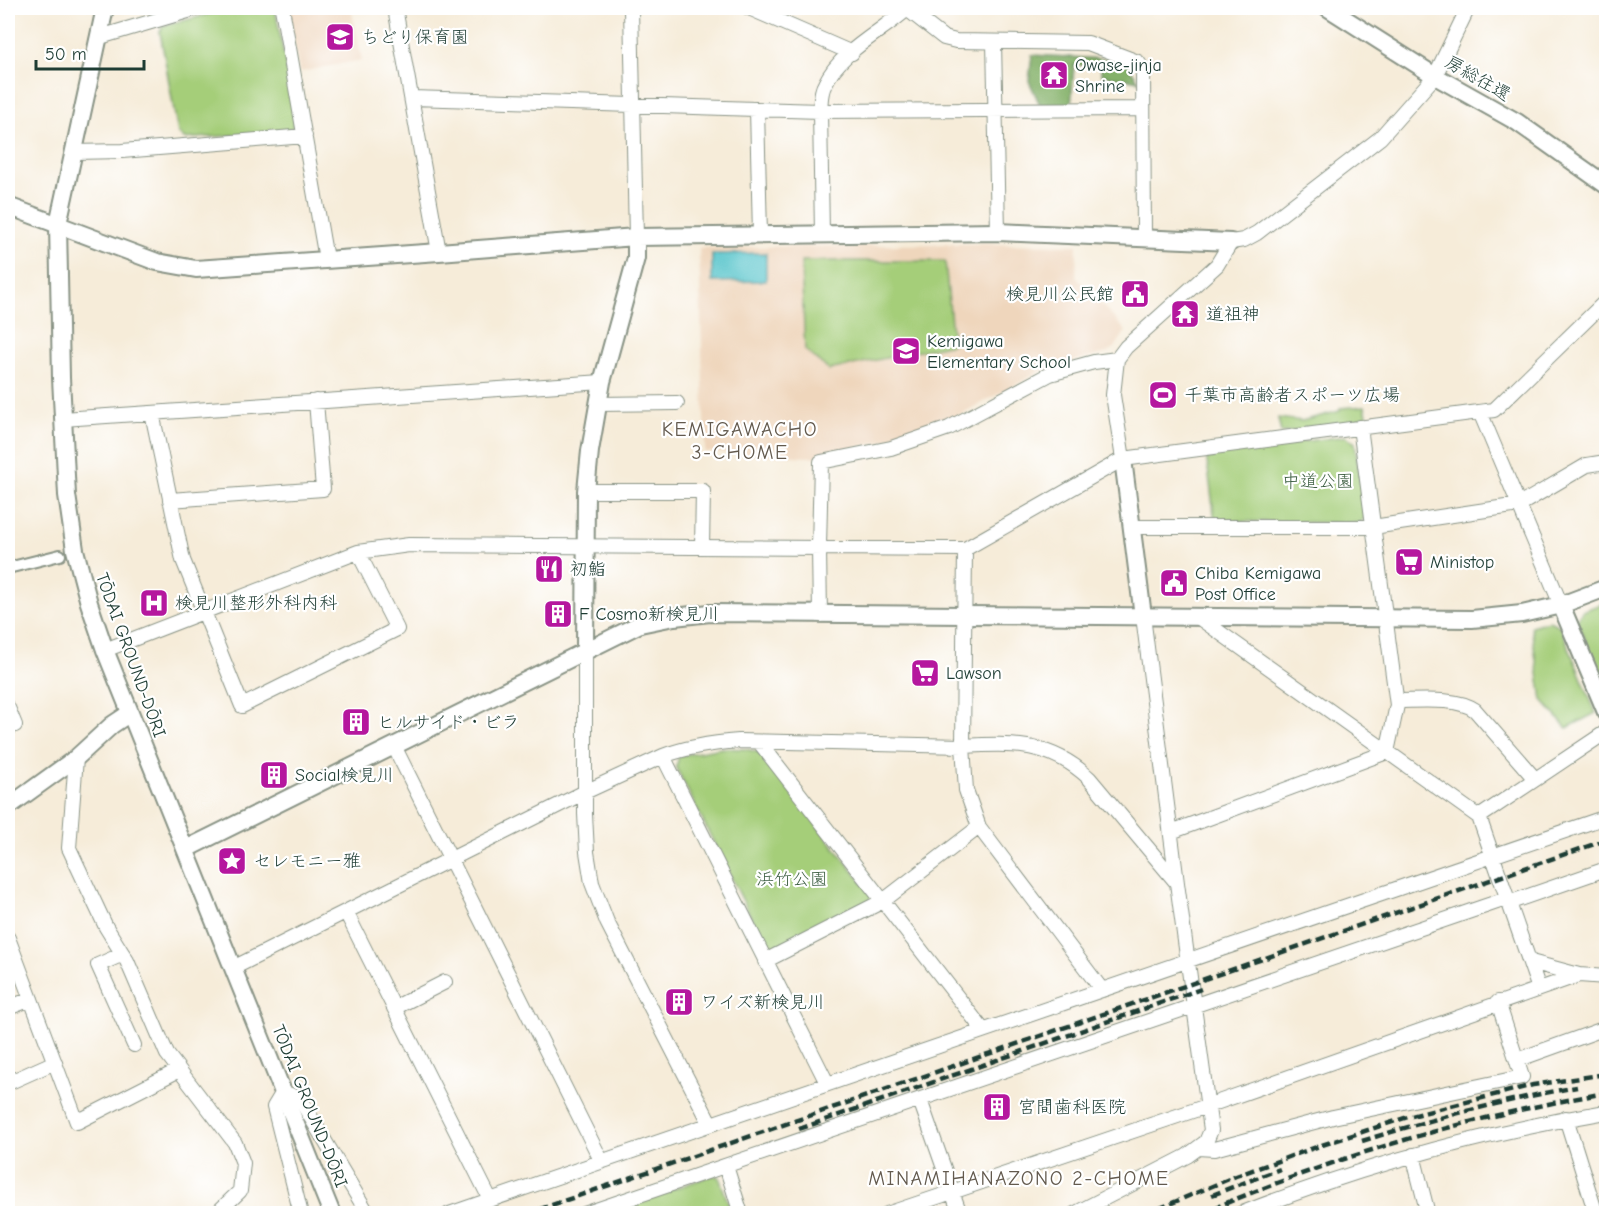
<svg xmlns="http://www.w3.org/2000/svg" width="1614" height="1221" viewBox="0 0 1614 1221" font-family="'Comic Neue','Klee One',sans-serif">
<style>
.built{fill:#efd6bc}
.green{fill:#a5ce79;stroke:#628656;stroke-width:1.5}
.forest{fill:#84b169;stroke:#52774e;stroke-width:1.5}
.water{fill:#56c4cb;stroke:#3a8080;stroke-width:1.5}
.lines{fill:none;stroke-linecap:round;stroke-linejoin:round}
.pedestrian-casing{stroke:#8a9486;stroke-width:14}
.minor-casing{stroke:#8a9486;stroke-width:16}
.tertiary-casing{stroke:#8a9486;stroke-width:20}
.pedestrian{stroke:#fff;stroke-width:10}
.minor{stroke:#fff;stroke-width:14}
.tertiary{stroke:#fff;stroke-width:16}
.rail{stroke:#1f3d34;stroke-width:4.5;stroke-dasharray:9 4.5;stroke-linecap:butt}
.labels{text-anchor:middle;stroke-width:4.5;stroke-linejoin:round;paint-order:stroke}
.poi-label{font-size:18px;fill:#1f3d34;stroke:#fff;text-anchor:start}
.street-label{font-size:18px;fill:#1f3d34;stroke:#fff}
.park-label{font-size:18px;fill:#406145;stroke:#fff}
.neighbourhood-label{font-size:20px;letter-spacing:1.5px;fill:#635a4e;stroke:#fff}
</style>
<rect width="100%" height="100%" fill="#fff"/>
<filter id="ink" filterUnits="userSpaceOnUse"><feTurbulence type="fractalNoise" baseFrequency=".0167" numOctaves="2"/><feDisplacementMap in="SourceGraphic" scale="12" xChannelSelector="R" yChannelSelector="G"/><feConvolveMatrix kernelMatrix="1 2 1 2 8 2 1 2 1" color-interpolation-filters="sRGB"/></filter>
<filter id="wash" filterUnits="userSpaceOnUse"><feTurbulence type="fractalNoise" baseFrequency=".008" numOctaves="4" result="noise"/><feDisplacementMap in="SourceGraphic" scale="24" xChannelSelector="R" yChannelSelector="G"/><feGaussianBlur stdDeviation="1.35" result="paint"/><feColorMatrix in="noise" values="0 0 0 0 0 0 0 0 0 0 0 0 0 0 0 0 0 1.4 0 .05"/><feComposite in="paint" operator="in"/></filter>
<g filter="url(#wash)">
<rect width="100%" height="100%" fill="#f6ecd9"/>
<path class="built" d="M287,8H351L362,60L300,72Z
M957,244L1077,245L1076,277L1126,331L1115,347L1104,354L1048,367L947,422L879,442L814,457L705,452L699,248Z"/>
<path class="green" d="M233,8H275L296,122L289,131L184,139L178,133L160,32L163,26Z
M801,261H945L953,344L829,370L805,350Z
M1365,406L1368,420L1281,433L1278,418L1302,421L1340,411V408Z
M1346,436L1355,443L1365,517L1360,523L1215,521L1206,454Z
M1606,602V677L1602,679L1577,621L1582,611Z
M1549,621L1560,626L1596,713L1567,728L1542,700L1531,626Z
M721,748L746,749L761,753L872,895L869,902L774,951L767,949L676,767L679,756Z
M713,1175L719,1177L732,1213L602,1214Z"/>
<path class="forest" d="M1032,55L1124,60L1139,81L1102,75L1100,66L1074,65L1071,107H1041L1029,81Z"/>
<path class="water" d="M766,253V281L712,282V254Z"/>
</g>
<g filter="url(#ink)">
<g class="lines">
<g class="pedestrian-casing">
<path id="pedestrian" d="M8,568L60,555"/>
</g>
<g class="minor-casing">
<path id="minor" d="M282,8L326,259
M395,8L439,252
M631,8L636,237
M749,8L852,53
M907,9L944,38L956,41L1088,43L1138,62L1143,70L1144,237
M100,37L198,8
M994,42L998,232
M412,98L820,111L1143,109
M757,109L760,235
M74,152L122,151L305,136
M822,235L820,111C821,102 820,92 825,84C841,50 882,32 908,8
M598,404L677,403
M1480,412L1561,605
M152,413L183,560L242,706L397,629L358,552
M63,419L602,382
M1123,459L1113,395L1117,359L1126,347L1217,265L1231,242L1244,240L1257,233L1380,138L1435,76L1468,8
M586,491H703L702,547
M170,500L323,489L316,401
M1131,527H1373L1519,505L1587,465L1606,462
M965,549L963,746L966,790L979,827L1102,990
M820,615L819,548L821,462L891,448L949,428L1050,374L1094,362L1117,359
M1198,617L1479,817L1539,989
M105,650L358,552L409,545L965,549L1123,459L1494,410L1606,301
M585,651V814L587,852L592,883L607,922L710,1123
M1397,701C1419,701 1457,697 1475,710L1535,779
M8,708L15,725L8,728
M760,743L983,1030
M394,746L601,1160
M663,756L827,1083
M76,758L69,848L106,927L127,961L167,1054L235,1143L243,1163L240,1191L216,1214
M1479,817L1606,732
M1171,832L1387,752L1397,705L1360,427
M1508,903L1606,869
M346,912L490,1199
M8,938L77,1122L179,1070
M123,954L98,965L134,1045
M765,961L883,901L979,827
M1531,962L1579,975
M233,968L585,792L663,756C687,747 713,743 739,741L963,746C1013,743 1051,742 1089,778L1177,883
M8,1008L31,999
M394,1008L445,982
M1517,1060L1606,1028
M8,1083L55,1062
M920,1100L960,1214
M1566,1118L1596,1214
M1198,1148L1214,1149L1333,1117L1522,1077L1498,1002
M1413,1155L1428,1214
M726,1166L741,1214
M301,1214L274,1107L283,1092L300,1099L368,1214
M449,1214L1606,817
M584,1214L1506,899
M887,1214L1207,1106L1579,975L1606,977
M1074,1214L1187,1156L1206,1142L1211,1130L1177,883L1143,616
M1240,1214C1359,1167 1481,1133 1606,1112"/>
</g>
<g class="tertiary-casing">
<path id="tertiary" d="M105,8L58,224L61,378L67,495L75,550L89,603L105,650L332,1214
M1328,8L1435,76L1517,122L1606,185
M8,206L157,262L196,269L439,252L636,237L998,232L1231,242
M1123,459L1143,616
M1561,605L1606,712
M585,651L586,491L590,451L602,382L636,258V237
M8,807L76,758L112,725L130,713
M186,849L640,624L674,617L710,613L1472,619L1522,614L1561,605L1606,588"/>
</g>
<use href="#pedestrian" class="pedestrian"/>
<use href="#minor" class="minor"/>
<use href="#tertiary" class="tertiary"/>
<path class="rail" d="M799,1129L1201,989
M1362,1141C1432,1119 1504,1100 1577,1087
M1212,1195L1280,1169
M526,1214L1606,840
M1146,1214L1236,1176L1322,1145L1408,1117L1533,1085L1606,1074
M1200,1214C1331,1158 1466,1117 1606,1093"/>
</g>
</g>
<defs>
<g id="school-square" transform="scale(1.5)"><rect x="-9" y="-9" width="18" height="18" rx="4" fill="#b5179e" stroke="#fff"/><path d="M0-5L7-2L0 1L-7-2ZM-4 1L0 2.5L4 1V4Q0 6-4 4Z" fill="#fff"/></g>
<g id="temple-square" transform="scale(1.5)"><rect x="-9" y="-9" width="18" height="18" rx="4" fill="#b5179e" stroke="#fff"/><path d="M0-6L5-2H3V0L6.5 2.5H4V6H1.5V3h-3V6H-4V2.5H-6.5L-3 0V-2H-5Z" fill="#fff"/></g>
<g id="civic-square" transform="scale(1.5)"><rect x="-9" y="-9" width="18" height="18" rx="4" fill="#b5179e" stroke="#fff"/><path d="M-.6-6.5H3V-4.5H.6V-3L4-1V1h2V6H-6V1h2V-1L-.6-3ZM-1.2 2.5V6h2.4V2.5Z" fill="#fff"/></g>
<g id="stadium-square" transform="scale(1.5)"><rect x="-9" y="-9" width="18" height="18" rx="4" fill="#b5179e" stroke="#fff"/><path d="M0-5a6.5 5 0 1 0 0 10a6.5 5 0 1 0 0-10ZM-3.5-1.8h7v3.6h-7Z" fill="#fff"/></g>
<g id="supermarket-square" transform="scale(1.5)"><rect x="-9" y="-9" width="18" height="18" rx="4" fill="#b5179e" stroke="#fff"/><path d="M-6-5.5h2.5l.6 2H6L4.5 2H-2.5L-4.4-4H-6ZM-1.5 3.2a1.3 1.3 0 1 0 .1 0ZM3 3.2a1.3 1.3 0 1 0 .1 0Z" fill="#fff"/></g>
<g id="restaurant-square" transform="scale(1.5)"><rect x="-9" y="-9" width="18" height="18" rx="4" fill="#b5179e" stroke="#fff"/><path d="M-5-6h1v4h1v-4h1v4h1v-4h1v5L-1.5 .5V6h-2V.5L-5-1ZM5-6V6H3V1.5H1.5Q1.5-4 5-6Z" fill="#fff"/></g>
<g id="hospital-square" transform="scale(1.5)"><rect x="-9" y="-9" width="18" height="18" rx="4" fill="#b5179e" stroke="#fff"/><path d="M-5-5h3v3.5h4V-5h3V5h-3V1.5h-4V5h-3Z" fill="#fff"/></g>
<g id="building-square" transform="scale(1.5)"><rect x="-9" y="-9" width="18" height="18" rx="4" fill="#b5179e" stroke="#fff"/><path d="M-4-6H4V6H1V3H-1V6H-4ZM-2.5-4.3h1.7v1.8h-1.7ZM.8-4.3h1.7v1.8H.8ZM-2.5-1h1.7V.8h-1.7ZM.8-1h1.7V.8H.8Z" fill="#fff"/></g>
<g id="sight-square" transform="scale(1.5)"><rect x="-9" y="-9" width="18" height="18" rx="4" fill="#b5179e" stroke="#fff"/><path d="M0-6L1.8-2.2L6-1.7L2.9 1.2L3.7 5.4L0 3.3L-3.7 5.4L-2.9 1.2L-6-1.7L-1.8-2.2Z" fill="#fff"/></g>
</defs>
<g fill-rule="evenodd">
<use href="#school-square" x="340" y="37"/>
<use href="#temple-square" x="1054" y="75"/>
<use href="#civic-square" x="1135" y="294"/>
<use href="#temple-square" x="1185" y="314"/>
<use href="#school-square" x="906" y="351"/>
<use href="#stadium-square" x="1163" y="395"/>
<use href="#supermarket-square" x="1409" y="562"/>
<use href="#restaurant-square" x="549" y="569"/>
<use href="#civic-square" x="1174" y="583"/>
<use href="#hospital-square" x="154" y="603"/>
<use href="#building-square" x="558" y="614"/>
<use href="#supermarket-square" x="925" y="673"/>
<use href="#building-square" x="356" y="722"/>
<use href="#building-square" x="274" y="775"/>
<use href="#sight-square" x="232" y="861"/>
<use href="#building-square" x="679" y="1002"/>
<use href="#building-square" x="997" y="1107"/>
</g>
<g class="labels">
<g class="poi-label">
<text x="361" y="43">ちどり保育園</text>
<text x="1075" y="71">Owase-jinja<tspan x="1075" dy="21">Shrine</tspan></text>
<text x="1114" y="300" text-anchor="end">検見川公民館</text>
<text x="1206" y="320">道祖神</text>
<text x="927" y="347">Kemigawa<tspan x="927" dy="21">Elementary School</tspan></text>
<text x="1184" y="401">千葉市高齢者スポーツ広場</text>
<text x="1430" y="568">Ministop</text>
<text x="570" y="575">初鮨</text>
<text x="1195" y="579">Chiba Kemigawa<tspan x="1195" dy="21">Post Office</tspan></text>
<text x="175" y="609">検見川整形外科内科</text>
<text x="579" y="620">F Cosmo新検見川</text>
<text x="946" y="679">Lawson</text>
<text x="377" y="728">ヒルサイド・ビラ</text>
<text x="295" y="781">Social検見川</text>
<text x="253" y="867">セレモニー雅</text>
<text x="700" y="1008">ワイズ新検見川</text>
<text x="1018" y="1113">宮間歯科医院</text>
</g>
<g class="street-label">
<text transform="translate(1478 78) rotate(30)" y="6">房総往還</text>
<text transform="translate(131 655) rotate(70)" y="6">TŌDAI GROUND-DŌRI</text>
<text transform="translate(310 1106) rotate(68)" y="6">TŌDAI GROUND-DŌRI</text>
</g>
<g class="park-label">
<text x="1318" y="487">中道公園</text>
<text x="792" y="885">浜竹公園</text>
</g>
<g class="neighbourhood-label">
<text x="740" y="436">KEMIGAWACHO<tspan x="740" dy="23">3-CHOME</tspan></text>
<text x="1019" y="1185">MINAMIHANAZONO 2-CHOME</text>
</g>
</g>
<rect width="1614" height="1221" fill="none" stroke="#fff" stroke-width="30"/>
<path d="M36 60v9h108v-9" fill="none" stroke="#1f3d34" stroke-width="3"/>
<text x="45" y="60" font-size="18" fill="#1f3d34" stroke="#ffffff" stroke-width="4.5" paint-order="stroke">50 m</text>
</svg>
